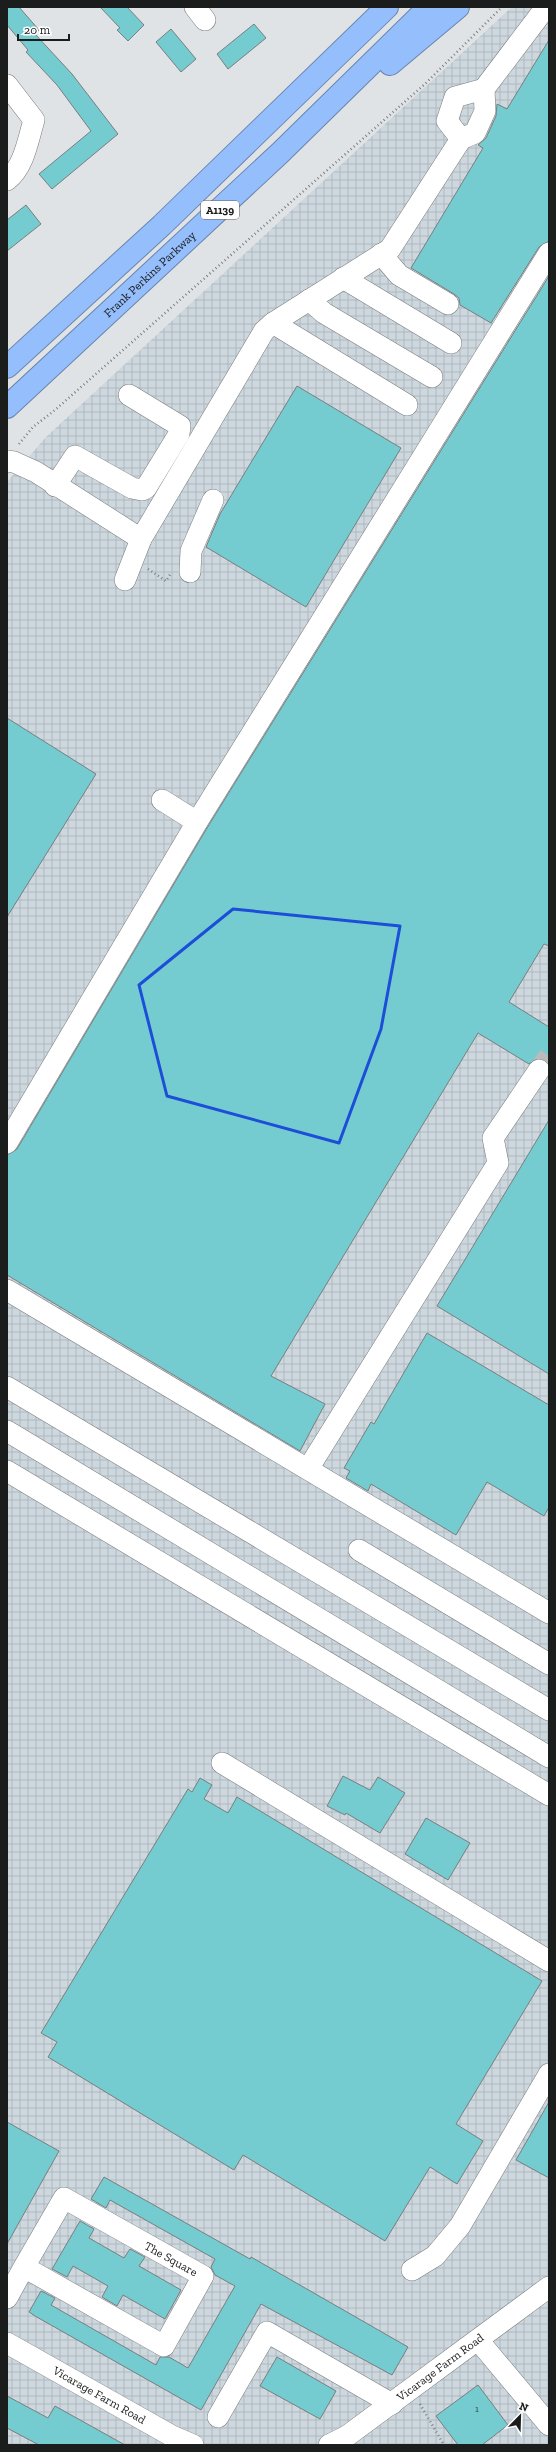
<svg xmlns="http://www.w3.org/2000/svg" width="556" height="2452" viewBox="0 0 556 2452" font-family="'Zilla Slab',serif">
<style>
.industrial{fill:url(#industrial-grid)}
.building{fill:#74ccd1;stroke:#7a7e7e}
.lines{fill:none;stroke-linecap:round;stroke-linejoin:round}
.minor-tunnel{stroke:#b9bbbd;stroke-width:21;stroke-dasharray:21 10;stroke-linecap:butt}
.minor-casing{stroke:#7b7e80;stroke-width:22}
.highway-casing{stroke:#6a85ae;stroke-width:24}
.path{stroke:#7d7f80;stroke-width:2.5;stroke-dasharray:1 3;stroke-linecap:butt}
.minor{stroke:#fff;stroke-width:21}
.highway{stroke:#95befd;stroke-width:22}
.marked{fill:none;stroke:#1d4ed8;stroke-width:3;stroke-linejoin:round}
.labels{text-anchor:middle;stroke-width:3;stroke-linejoin:round;paint-order:stroke}
.number-label{font-size:10px;fill:#314849}
.shield{fill:#fff;stroke:#5f6060;stroke-width:1}
.shield-label{font-size:11px;font-weight:bold;fill:#1b1c1c}
.street-label{font-size:12px;fill:#1b1c1c;stroke:#fff}
</style>
<defs>
<pattern id="industrial-grid" width="8" height="8" patternUnits="userSpaceOnUse"><rect width="8" height="8" fill="#cdd8de"/><path d="M0 4h8M4 0v8" fill="none" stroke="#afb9be"/></pattern>
</defs>
<rect width="100%" height="100%" fill="#e0e3e5"/>
<path class="industrial" d="M512,7H549V2445H7V482L46,437Z"/>
<path class="building" d="M7,7H19L39,30L35,34L72,74L118,134L52,189L39,174L91,131L57,85L26,52L28,50L7,25Z
M100,7H127L144,25L128,41L117,30L120,28Z
M254,24L266,38L228,69L217,54Z
M171,29L196,59L181,72L156,42Z
M549,40V241L539,247L491,323L460,305L459,298L454,294L411,268L483,148L478,145L486,138L496,116L497,104L507,109Z
M26,205L41,224L7,251V220Z
M549,276V946L544,944L509,1002L549,1027V1064L539,1058L529,1064L478,1033L271,1376L325,1404L300,1451L7,1275V1155L17,1149L207,828Z
M297,386L401,448L306,607L206,547L220,514Z
M7,718L96,774L7,917Z
M549,1120V1374L437,1306Z
M427,1333L549,1405V1507L544,1516L487,1482L456,1535L371,1484L368,1491L346,1478L350,1471L344,1468L371,1422L374,1424Z
M343,1776L370,1790L378,1777L405,1793L380,1833L346,1813L345,1815L327,1806Z
M200,1778L212,1785L204,1799L228,1813L237,1797L542,1981L456,2124L483,2141L457,2184L430,2167L385,2241L243,2155L234,2170L48,2057L57,2042L41,2033L188,1789L192,1792Z
M426,1818L470,1843L448,1880L405,1854Z
M549,2102V2178L516,2160Z
M7,2122L59,2151L7,2244Z
M104,2177L250,2259L251,2257L408,2347L392,2375L261,2304L201,2410L35,2316L29,2312L41,2291L55,2298L51,2305L156,2365L160,2357H169L188,2368L235,2286L215,2275L211,2267L215,2259L110,2200L106,2208L91,2199Z
M80,2221L94,2229L89,2238L124,2258L130,2249L145,2257L139,2266L181,2290L165,2319L123,2295L117,2306L102,2297L108,2286L73,2266L67,2277L52,2269Z
M277,2357L336,2391L320,2419L260,2386Z
M478,2385L508,2425L482,2445H458L436,2416Z
M7,2396L48,2418L55,2406L125,2445H39L7,2428Z"/>
<g class="lines">
<path class="minor-tunnel" d="M539,1070L549,1056"/>
<g class="minor-casing">
<g id="minor">
<path d="M195,7L205,20"/>
<path d="M7,85L34,120C28,140 24,167 7,180"/>
<path d="M461,139L447,121L455,97L484,89L546,7"/>
<path d="M381,254L399,275L448,304"/>
<path d="M343,278L451,343"/>
<path d="M309,300L324,313L432,377"/>
<path d="M273,323L407,405"/>
<path d="M7,461L14,462L36,472L141,539L264,331L273,323L390,249L461,139L475,133L485,111L484,89"/>
<path d="M55,486L75,456L132,488L142,490L146,488L179,434L180,426L129,395"/>
<path d="M190,572L191,551L213,500"/>
<path d="M125,580L141,539"/>
<path d="M162,800L197,822"/>
<path d="M7,1143L197,822L549,253"/>
<path d="M7,1290L549,1613"/>
<path d="M7,1387L549,1710"/>
<path d="M7,1431L549,1757"/>
<path d="M308,1469L498,1163L493,1138L539,1070"/>
<path d="M7,1471L549,1795"/>
<path d="M359,1550L549,1664"/>
<path d="M222,1763L549,1961"/>
<path d="M412,2270L435,2256L460,2226L549,2074"/>
<path d="M7,2298L24,2267L164,2346L203,2276L64,2198L24,2267"/>
<path d="M478,2340L549,2425"/>
<path id="s1" d="M7,2343L172,2436L193,2445"/>
<path d="M218,2417L267,2332L392,2404"/>
<path id="s2" d="M329,2445L347,2436L549,2287"/>
</g>
</g>
<g class="highway-casing">
<g id="highway">
<path d="M390,64L458,7"/>
<path d="M7,367L162,225L387,7"/>
<path id="s3" d="M7,407L280,153L429,7"/>
</g>
</g>
<path class="path" d="M19,444L33,427L55,410L425,84L502,7
M148,569L166,581L171,573
M420,2404L444,2445"/>
<use href="#minor" class="minor"/>
<use href="#highway" class="highway"/>
</g>
<path class="marked" d="M233,909L400,926L381,1029L339,1143L167,1096L139,985Z"/>
<g class="labels">
<g class="number-label">
<text x="477" y="2412">1</text>
</g>
<rect class="shield" x="201" y="201" width="38" height="18" rx="3"/>
<g class="shield-label">
<text x="220" y="214">A1139</text>
</g>
<g class="street-label">
<text dy="4" stroke="none"><textPath href="#s3" startOffset="195">Frank Perkins Parkway</textPath></text>
<text transform="translate(171 2259) rotate(29)" y="4">The Square</text>
<text dy="4" stroke="none"><textPath href="#s2" startOffset="136">Vicarage Farm Road</textPath></text>
<text dy="4" stroke="none"><textPath href="#s1" startOffset="106">Vicarage Farm Road</textPath></text>
</g>
</g>
<rect width="556" height="2452" fill="none" stroke="#1b1c1c" stroke-width="16"/>
<g transform="translate(520 2416) rotate(23)" stroke="#ffffff" stroke-width="3" paint-order="stroke">
<path d="M0-3L7 15L0 10L-7 15Z" fill="#1b1c1c"/>
<text y="-6" font-size="11" font-weight="bold" text-anchor="middle" fill="#1b1c1c">N</text>
</g>
<path d="M18 34v6h51v-6" fill="none" stroke="#1b1c1c" stroke-width="2"/>
<text x="24" y="34" font-size="12" fill="#1b1c1c" stroke="#ffffff" stroke-width="3" paint-order="stroke">20 m</text>
</svg>
